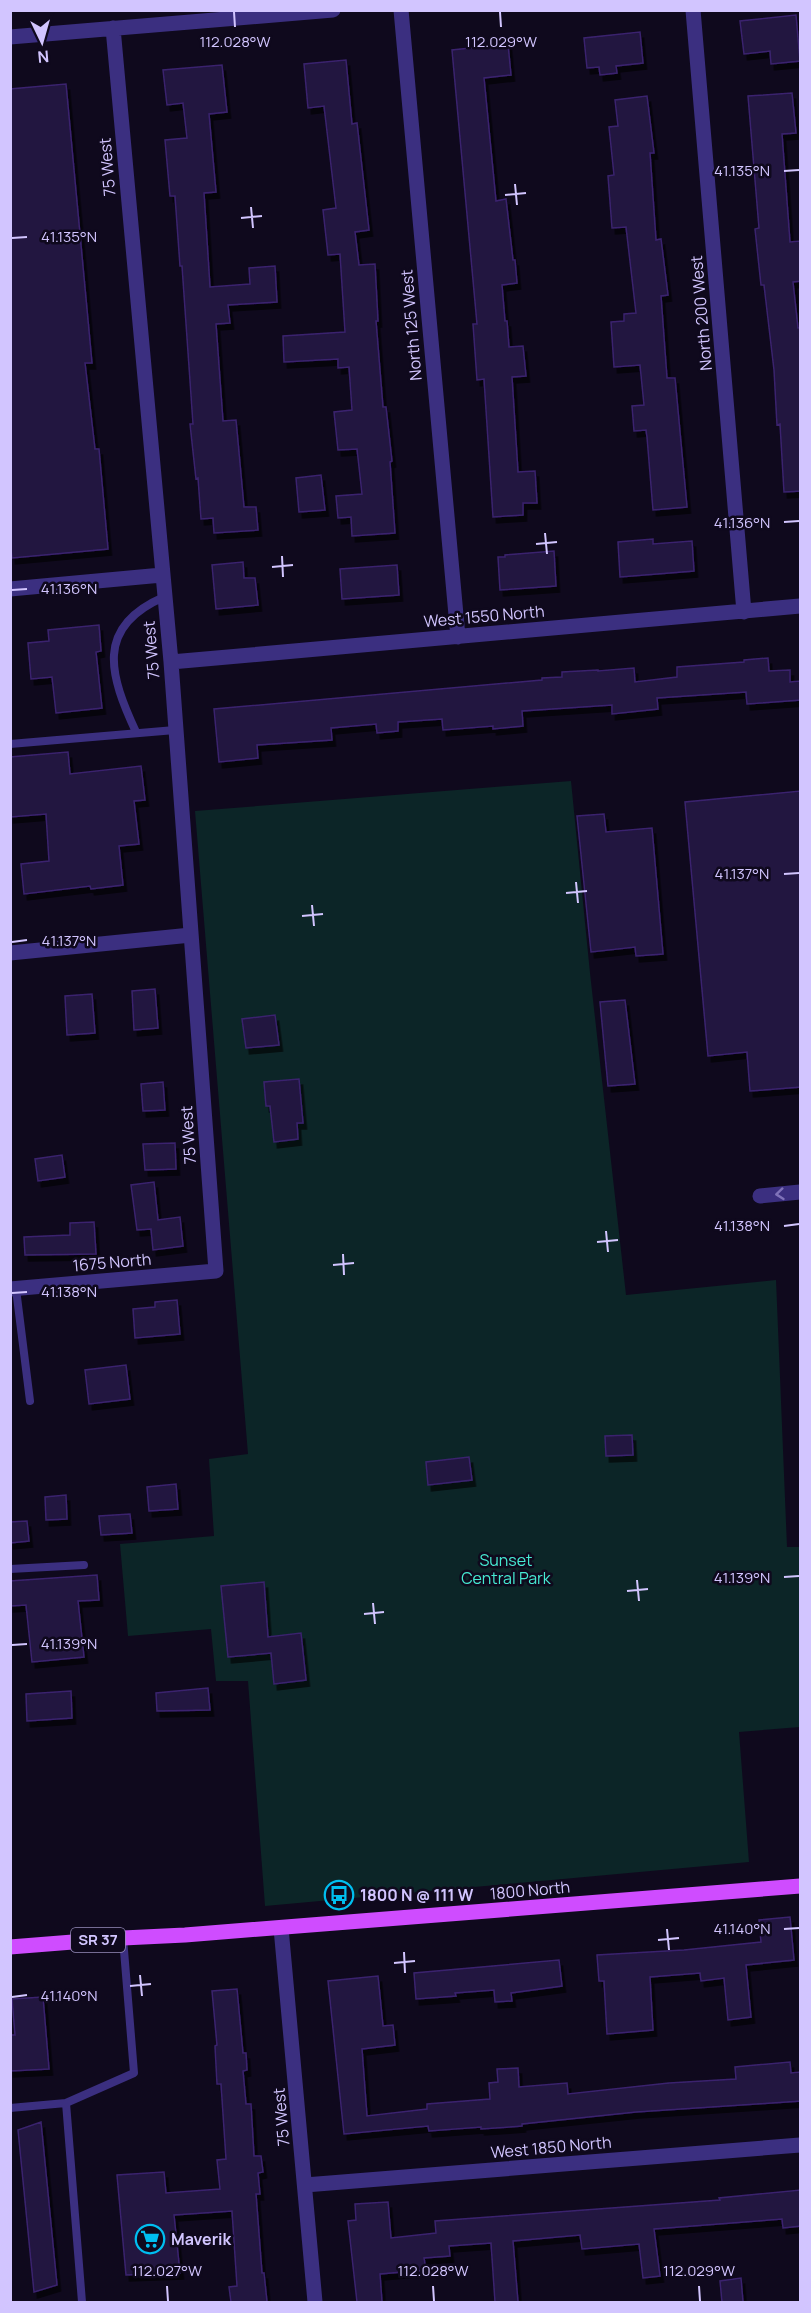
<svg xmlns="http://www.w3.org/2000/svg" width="811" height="2313" viewBox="0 0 811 2313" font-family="Manrope,sans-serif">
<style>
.green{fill:#0c2527}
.building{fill:#21143f;stroke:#3a236e;stroke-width:1.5;filter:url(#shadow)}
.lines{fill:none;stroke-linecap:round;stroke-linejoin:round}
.service{stroke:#3b2f80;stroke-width:8}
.minor{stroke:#3b2f80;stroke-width:15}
.primary{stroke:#cf4cff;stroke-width:15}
.oneway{stroke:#7f72b9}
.ticks{fill:none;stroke:#d2c5ff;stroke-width:2}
.labels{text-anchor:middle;stroke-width:5;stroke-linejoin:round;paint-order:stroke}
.shield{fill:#0f091d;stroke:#988dbb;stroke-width:1.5}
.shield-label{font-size:15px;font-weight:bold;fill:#d2c5ff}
.street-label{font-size:16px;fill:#d2c5ff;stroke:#0f091d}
.park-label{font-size:16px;fill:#46ead2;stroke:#0f091d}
.poi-label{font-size:16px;font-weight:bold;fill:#d2c5ff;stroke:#0f091d;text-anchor:start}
.ticks-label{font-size:15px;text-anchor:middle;fill:#d2c5ff;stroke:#0f091d;stroke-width:5;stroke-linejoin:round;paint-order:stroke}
</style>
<defs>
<filter id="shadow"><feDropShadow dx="3.5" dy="6" stdDeviation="0" flood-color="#0009"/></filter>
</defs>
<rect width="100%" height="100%" fill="#0f091d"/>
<path class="green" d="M571,781L590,973L626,1295L776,1280L787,1547H800V1727L739,1732L749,1862L265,1906L248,1681H216L211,1629L128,1636L120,1544L214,1536L209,1459L248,1454L195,811Z"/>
<path class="building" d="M796,15L800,61L771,64L770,51L744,54L740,21Z
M640,32L643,63L616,66L617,73L600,75L599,67L587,68L584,38Z
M508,44L511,75L484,78L496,201L506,199L513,260H515L517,283L502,285L505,321H507L509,347L523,346L526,376L512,377L518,472L535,471L537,503H523V515L493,517L484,379L477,380L473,324H477L452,50Z
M346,60L352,124L357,123L369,230L355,232L359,265L375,264L378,321H376L383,407H386L392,461L390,462L395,533L352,536L351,517L338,518L336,496L362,494L357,449L338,450L334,412L352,410L349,367L338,368V359L284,362L283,336L345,332L340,254L328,255L323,210L336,208L324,106L308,108L304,64Z
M222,65L227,112L209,114L216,192L204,193L210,287L250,284L249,268L275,266L277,302L228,305L230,323L216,324L223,421L236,420L244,507H256L258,530L214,533L213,518L201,519L198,478L196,479L190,424H193L182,266H180L175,196H170L165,140L187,138L183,103L167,105L163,70Z
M66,84L92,363H85L95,449H99L108,549L12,558L10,540V89Z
M792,93L796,133L782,134L790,242L801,241V281L793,282L798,328H801V491L784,492L780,424L777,425L774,370L764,285H761L755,229L759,228L748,96Z
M647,96L654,153H650L656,240L661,239L668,295L661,296L667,378H675L687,507L653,510L647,437L646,430L634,431L632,406L644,405L640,365L614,367L611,322L624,321V314L636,313L626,227L612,228L608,176L614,175L609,127L618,126L615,100Z
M321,475L325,510L299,512L296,478Z
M653,539V544L692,541L694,571L620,577L618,542Z
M554,551L556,586L500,590L498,557H505V555Z
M243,562L244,578H255L258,605L216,609L212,565Z
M397,565L399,595L342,599L340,569Z
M99,625L101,651L96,652L102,708L56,713L52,677L31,679L28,643L49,641L48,630Z
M768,658L769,671L790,670V682L801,681V700L747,704L746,692L657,698L658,709L612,714V705L522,711L523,726L493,729V726L443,730L442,719L398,722V731L377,733L376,724L331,728L332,740L257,745L258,758L219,762L214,709L542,680V678L562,677V672L598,670V671L634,668L635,682L677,677V667L744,662V660Z
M68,752L70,774L141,766L145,800L134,801L139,844L119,846L123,885L91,889L90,886L24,894L21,864L49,861L46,814L10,817V757Z
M801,791V1087L750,1091L747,1052L708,1056L685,802Z
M604,814L606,832L652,828L663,954L636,956L635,947L591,952L577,816Z
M155,989L158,1028L134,1030L132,991Z
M92,994L95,1033L67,1035L65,996Z
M625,1000L635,1084L608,1086L600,1002Z
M275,1015L279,1045L246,1048L242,1019Z
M299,1079L303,1123H297L298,1139L274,1142L270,1106H266L264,1082Z
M163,1082L165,1110L143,1111L141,1084Z
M175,1143L176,1169L145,1170L143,1144Z
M62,1155L65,1177L38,1181L35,1159Z
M154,1182L158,1220L180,1217L183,1246L153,1250L151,1229L137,1230L131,1185Z
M94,1222L96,1254L25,1255L24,1237L70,1235V1223Z
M177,1300L180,1334L135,1338L133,1309L155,1307V1302Z
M126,1365L130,1399L89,1404L85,1370Z
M632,1435L633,1455L606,1456L605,1436Z
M469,1457L472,1480L428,1485L426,1462Z
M176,1484L178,1509L149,1511L147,1487Z
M66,1495L67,1519L46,1520L45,1497Z
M130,1514L132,1533L101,1535L99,1516Z
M27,1521L29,1541L10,1543V1522Z
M97,1575L99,1600L78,1601L84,1657L32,1662L26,1605L10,1606V1581Z
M264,1582L268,1637L301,1633L306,1680L274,1684L271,1653L228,1657L221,1586Z
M208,1688L210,1710L157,1711L156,1693Z
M71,1691L72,1718L27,1721L26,1694Z
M790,1917L794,1960L746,1965L751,2017L728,2020L724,1978L701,1981L700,1973L650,1977L653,2030L607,2034L604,1981H599L597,1955L684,1950L761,1942L759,1920Z
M559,1960L562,1986L511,1993L512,2001L495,2002L494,1990L455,1993L456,1996L416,1999L414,1973Z
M378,1976L383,2026L393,2025L395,2045L362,2049L367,2116L427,2109V2104L490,2099L489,2083L498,2082L497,2069L518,2068L519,2087L567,2083L568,2094L669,2083L736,2079L735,2067L790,2062L791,2073L801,2072V2101L636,2112L522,2124V2126L481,2129V2127L429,2131L428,2126L344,2134L328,1981Z
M237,1989L243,2053H246L247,2070L243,2071L246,2104H251L254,2156H261L263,2172L258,2173L260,2194H256L262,2273H264L267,2302H231L229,2287L237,2286L232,2211L174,2215L180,2273L126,2275L117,2175L164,2172L166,2193L220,2189L217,2160L226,2159L221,2084H217L215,2046L217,2045L212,1991Z
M43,1997L49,2069L10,2071V2035H15L12,1999Z
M41,2122L57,2285L34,2292L18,2130Z
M801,2190V2226L783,2228L782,2219L654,2229L660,2276L643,2278L639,2244L582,2249L580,2235L513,2241L518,2302H495L491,2243L449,2246L450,2256L424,2258L426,2270L380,2274L382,2302H357L348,2221L356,2220L355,2204L388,2202L391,2238L436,2233L435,2221L720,2200L719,2198Z
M741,2278L743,2302H722L720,2281Z"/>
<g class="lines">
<path class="service" d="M136,732C110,676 94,627 164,597
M10,744L175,730
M16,1289L30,1401
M10,1569L84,1565
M66,2103L82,2302
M10,2108L66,2103L134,2073L123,1938"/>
<path class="minor" d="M401,10L458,637
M693,10L744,612
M10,37L333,10
M10,589L162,575
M171,662L800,606
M10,953L191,935
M760,1196L800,1192
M10,1289L216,1271L171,662L113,28
M281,1928L315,2302
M305,2185L800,2145"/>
<path class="primary" d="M10,1947L123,1938L185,1935L800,1886"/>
</g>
<defs><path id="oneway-chevron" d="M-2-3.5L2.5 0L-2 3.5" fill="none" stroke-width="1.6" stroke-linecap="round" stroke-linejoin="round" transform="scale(1.5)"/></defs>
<use class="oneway" href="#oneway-chevron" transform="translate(780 1194) rotate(174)"/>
<path class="ticks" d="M234,12L235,27M500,12L501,27M784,171L799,170M515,184L517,205M505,195L526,193M251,207L253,228M241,218L262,216M12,238L27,237M784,522L799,521M545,533L547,554M536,544L557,542M282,556L283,577M272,567L293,565M12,590L27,589M784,874L799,873M576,882L578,903M566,893L587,891M312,905L314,926M302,916L323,914M12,942L27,940M784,1226L799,1224M606,1231L608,1252M597,1242L618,1240M343,1254L344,1275M333,1265L354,1263M12,1293L27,1292M784,1577L799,1576M637,1580L639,1601M627,1591L648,1589M373,1603L375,1624M364,1614L384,1612M12,1645L27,1644M667,1929L669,1950M784,1929L799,1928M658,1940L679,1938M404,1952L405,1973M394,1963L415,1961M140,1975L142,1996M130,1986L151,1984M12,1997L27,1995M167,2286L168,2301M433,2286L434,2301M699,2286L700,2301"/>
<defs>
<g id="bus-ring" transform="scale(1.5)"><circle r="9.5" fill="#0f091d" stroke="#00bef0" stroke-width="1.5"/><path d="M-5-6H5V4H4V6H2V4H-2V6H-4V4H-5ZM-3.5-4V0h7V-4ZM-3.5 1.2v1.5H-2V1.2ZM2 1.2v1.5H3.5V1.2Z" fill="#00bef0"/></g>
<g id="supermarket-ring" transform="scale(1.5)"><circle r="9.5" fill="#0f091d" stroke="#00bef0" stroke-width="1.5"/><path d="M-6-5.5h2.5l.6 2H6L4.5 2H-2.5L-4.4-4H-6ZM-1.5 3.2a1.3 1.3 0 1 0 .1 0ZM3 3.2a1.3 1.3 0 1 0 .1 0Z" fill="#00bef0"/></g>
</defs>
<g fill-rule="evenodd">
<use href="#bus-ring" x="339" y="1895"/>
<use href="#supermarket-ring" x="150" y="2239"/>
</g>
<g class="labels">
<rect class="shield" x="71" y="1928" width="54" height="24" rx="4.5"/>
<g class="shield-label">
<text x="98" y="1945">SR 37</text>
</g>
<g class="street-label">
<text transform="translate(107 167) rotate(-95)" y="6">75 West</text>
<text transform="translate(701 313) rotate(-95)" y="6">North 200 West</text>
<text transform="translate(411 325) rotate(-95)" y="6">North 125 West</text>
<text transform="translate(484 616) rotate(-5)" y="6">West 1550 North</text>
<text transform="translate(151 650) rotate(-95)" y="6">75 West</text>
<text transform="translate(188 1135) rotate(-94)" y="6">75 West</text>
<text transform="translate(112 1262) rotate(-5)" y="6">1675 North</text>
<text transform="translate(530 1890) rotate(-5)" y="6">1800 North</text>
<text transform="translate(281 2117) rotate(-95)" y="6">75 West</text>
<text transform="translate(551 2147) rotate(-5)" y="6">West 1850 North</text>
</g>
<g class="park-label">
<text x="506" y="1566">Sunset<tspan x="506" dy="18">Central Park</tspan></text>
</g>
<g class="poi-label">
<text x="360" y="1901">1800 N @ 111 W</text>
<text x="171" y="2245">Maverik</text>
</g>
</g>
<g class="ticks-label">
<text x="235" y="47">112.028°W</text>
<text x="501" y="47">112.029°W</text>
<text x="742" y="176">41.135°N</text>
<text x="69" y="242">41.135°N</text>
<text x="742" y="528">41.136°N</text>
<text x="69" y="594">41.136°N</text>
<text x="742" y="879">41.137°N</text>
<text x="69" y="946">41.137°N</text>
<text x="742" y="1231">41.138°N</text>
<text x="69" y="1297">41.138°N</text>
<text x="742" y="1583">41.139°N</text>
<text x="69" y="1649">41.139°N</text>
<text x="742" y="1934">41.140°N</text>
<text x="69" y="2001">41.140°N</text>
<text x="167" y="2276">112.027°W</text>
<text x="433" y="2276">112.028°W</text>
<text x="699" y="2276">112.029°W</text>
</g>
<rect width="811" height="2313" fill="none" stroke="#d2c5ff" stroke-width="24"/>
<g transform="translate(42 42) rotate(175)" stroke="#0f091d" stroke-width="4.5" paint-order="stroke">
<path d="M0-4.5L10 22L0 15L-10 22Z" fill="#d2c5ff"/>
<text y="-9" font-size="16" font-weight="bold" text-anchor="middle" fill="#d2c5ff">N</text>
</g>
</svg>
